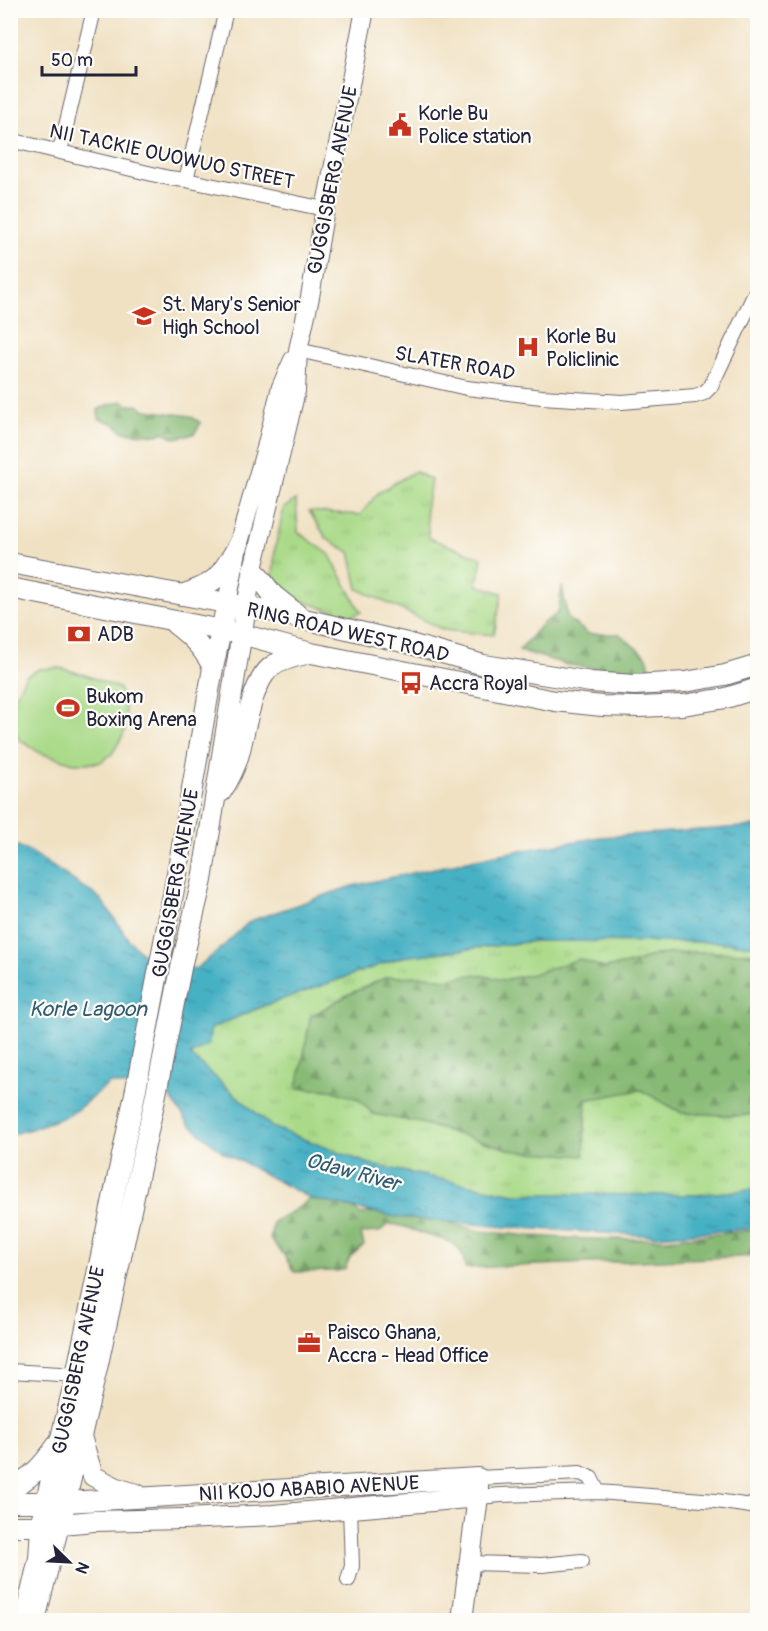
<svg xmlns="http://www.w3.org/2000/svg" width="768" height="1631" viewBox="0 0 768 1631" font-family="Pangolin,sans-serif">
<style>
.grass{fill:url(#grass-tufts);stroke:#667e62;stroke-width:1.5}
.forest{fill:url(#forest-firs);stroke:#546e58;stroke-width:1.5}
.pitch{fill:#aada89;stroke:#667e62;stroke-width:1.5}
.water{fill:url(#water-ripples);stroke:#346a80;stroke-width:1.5}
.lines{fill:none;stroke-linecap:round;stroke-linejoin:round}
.street-casing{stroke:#6a656b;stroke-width:16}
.secondary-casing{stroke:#6a656b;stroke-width:20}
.primary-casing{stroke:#6a656b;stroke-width:22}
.street{stroke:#fff;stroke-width:14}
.secondary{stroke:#fff;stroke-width:18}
.primary{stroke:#fff;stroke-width:20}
.labels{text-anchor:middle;stroke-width:4.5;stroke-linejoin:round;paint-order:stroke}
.poi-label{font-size:20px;fill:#22223b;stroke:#fdfcf7;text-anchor:start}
.street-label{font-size:20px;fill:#22223b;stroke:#fdfcf7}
.water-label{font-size:21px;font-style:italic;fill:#305b72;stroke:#fdfcf7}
</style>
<defs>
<pattern id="grass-tufts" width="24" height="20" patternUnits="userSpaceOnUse" patternTransform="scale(1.5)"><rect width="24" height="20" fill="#aada89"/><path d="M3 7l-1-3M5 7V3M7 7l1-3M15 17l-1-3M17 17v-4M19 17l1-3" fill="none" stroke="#92bb77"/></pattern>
<pattern id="forest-firs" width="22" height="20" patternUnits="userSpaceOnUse" patternTransform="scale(1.5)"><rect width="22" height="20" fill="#87ba75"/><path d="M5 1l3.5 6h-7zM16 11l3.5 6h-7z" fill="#6e9761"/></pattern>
<pattern id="water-ripples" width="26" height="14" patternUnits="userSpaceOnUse" patternTransform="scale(1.5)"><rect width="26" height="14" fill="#46b1c4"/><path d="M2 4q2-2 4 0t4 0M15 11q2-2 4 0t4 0" fill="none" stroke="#3a90a0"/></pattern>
</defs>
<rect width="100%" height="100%" fill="#fdfcf7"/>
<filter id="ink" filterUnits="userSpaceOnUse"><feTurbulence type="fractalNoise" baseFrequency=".0167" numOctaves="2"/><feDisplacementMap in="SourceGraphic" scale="12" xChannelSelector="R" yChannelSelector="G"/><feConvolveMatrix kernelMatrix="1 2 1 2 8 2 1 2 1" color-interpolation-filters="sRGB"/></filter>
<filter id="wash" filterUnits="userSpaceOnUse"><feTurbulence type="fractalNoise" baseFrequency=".008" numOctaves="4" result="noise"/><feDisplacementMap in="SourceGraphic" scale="24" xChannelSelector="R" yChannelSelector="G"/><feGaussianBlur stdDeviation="1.35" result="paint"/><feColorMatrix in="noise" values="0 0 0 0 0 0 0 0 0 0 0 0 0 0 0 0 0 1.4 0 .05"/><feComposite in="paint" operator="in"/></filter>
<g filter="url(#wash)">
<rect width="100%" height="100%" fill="#f0e1c3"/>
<path class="grass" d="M415,471L431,480L426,510L429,538L482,558L477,585L502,593L494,635L444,630L358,589L350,552L327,539L309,511L360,515L378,493Z
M296,500L298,532L329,554L361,612L350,617L297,599L273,577L275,548L284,508Z
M535,941L716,942L757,946V1189L696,1195L514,1194L372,1165L272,1127L189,1054L209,1044L210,1029L261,1007L402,957Z"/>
<path class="forest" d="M122,401L128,405H137L146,410L190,416L201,423L194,434L175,438L164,432L158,435L123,432L113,423L99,419L98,410L105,406Z
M562,586L568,619L589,634H619L647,657L651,671H624L568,665L519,650L543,623L558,613Z
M692,952L757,953V1113L740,1116L682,1113L641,1090L586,1100L584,1156L515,1151L420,1123L373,1114L358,1099L330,1090L297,1088L305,1049L310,1017L347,995L387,977L426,976L447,979L476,974L503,980L533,974L579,959L604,968L634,963L655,955Z
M326,1187L361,1214L392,1210L420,1219L447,1222L479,1231L529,1236L588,1239H667L757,1230L758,1256L465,1268C464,1239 443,1241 421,1233C408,1228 402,1225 389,1224L379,1232L361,1233L364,1245L350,1257L345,1269L337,1271L294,1272L284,1255L270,1239L273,1222L295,1210Z"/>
<path class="pitch" d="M60,668L85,675L119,688L124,703L127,723L123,735L112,754L99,763H74L40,753L19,739L11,721L15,696L26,676L39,669Z"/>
<path class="water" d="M757,826V946L716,942L535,941L402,957L261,1007L210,1029L209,1044L190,1055L272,1127L372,1165L514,1194L696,1195L757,1189V1228L655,1236L505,1227L396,1217L311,1199L223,1152L189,1124L167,1093L110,1083L70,1115L28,1130L11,1134V843L31,852L101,899L129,940L149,960L195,969L217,952L250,921L352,886L495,855L600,837Z"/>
</g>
<g filter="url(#ink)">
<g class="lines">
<g class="street-casing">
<path id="street" d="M10,140L169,178L186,180L325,209
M60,151L94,10
M186,180L226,10
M298,350L467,388L542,397L622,402L695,396L704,393L711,386L758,287
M10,1371L76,1375
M478,1478L580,1473L591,1478L598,1492
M478,1497L501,1495L598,1492L716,1501L758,1507
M469,1563L542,1565L582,1561
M348,1580L352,1566L350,1508"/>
</g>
<g class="secondary-casing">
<path id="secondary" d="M227,603L238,546L266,448L281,387L293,360
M246,607L253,569L296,391L298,350L310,297L325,209L365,10
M24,1619L38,1558L40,1526
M36,1620L60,1525"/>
</g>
<g class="primary-casing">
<path id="primary" d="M10,563L270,611L407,643L484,665L591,682L634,685L685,682L725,675L758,665
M253,569L273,595L297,614
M10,588L241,634L311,653L555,701L602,706L639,707L683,705L726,698L758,688
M181,595C216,584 220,577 238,546
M175,624C191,636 205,649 213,668
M221,792C229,780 235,768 239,754C245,731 252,682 271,667C282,659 297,656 310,653
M82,1440L93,1476L119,1489L137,1494
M10,1488C31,1479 44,1464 57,1445
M10,1502H66L478,1478V1497L462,1620
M60,1525L98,1364L156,1094L182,963L202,880L246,607
M10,1526H40L94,1521L183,1519L273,1515L478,1497
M40,1526L76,1375L136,1089L179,863L213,668L227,603"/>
</g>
<use href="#street" class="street"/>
<use href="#secondary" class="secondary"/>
<use href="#primary" class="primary"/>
</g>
</g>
<defs>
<g id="civic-bare" transform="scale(1.8)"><path d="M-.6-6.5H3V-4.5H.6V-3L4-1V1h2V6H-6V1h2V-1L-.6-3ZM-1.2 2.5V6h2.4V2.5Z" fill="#c8321e" stroke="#fdfcf7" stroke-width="2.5" paint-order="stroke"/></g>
<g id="school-bare" transform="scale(1.8)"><path d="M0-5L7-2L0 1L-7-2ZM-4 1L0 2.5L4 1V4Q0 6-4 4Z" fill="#c8321e" stroke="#fdfcf7" stroke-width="2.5" paint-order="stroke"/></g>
<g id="hospital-bare" transform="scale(1.8)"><path d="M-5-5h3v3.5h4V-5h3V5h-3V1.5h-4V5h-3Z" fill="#c8321e" stroke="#fdfcf7" stroke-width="2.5" paint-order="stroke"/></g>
<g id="bank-bare" transform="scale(1.8)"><path d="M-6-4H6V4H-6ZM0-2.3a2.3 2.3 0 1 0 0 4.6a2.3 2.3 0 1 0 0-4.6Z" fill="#c8321e" stroke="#fdfcf7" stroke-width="2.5" paint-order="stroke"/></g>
<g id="bus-bare" transform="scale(1.8)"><path d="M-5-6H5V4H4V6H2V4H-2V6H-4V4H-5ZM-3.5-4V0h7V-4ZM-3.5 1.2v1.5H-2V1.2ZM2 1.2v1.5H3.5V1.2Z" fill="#c8321e" stroke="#fdfcf7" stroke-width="2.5" paint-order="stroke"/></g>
<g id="stadium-bare" transform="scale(1.8)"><path d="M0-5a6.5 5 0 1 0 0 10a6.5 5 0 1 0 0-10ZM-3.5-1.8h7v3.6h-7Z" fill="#c8321e" stroke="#fdfcf7" stroke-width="2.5" paint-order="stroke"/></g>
<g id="office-bare" transform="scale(1.8)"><path d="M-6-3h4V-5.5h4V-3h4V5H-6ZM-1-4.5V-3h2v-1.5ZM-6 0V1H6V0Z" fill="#c8321e" stroke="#fdfcf7" stroke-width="2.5" paint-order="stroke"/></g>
</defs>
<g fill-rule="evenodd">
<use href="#civic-bare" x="400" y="125"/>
<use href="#school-bare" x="144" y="316"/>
<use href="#hospital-bare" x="528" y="347"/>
<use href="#bank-bare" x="79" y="634"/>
<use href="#bus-bare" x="411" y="683"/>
<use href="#stadium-bare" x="68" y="708"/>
<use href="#office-bare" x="309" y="1343"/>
</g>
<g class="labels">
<g class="poi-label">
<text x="418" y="120">Korle Bu<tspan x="418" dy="23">Police station</tspan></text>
<text x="162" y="311">St. Mary's Senior<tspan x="162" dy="23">High School</tspan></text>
<text x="546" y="343">Korle Bu<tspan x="546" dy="23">Policlinic</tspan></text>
<text x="97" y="641">ADB</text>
<text x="429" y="690">Accra Royal</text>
<text x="86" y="703">Bukom<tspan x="86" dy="23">Boxing Arena</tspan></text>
<text x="327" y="1339">Paisco Ghana,<tspan x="327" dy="23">Accra - Head Office</tspan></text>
</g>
<g class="street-label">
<text transform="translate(172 156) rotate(12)" y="7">NII TACKIE OUOWUO STREET</text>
<text transform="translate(332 180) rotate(-79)" y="7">GUGGISBERG AVENUE</text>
<text transform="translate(455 363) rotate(10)" y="7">SLATER ROAD</text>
<text transform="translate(348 632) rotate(13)" y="7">RING ROAD WEST ROAD</text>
<text transform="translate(175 883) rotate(-80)" y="7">GUGGISBERG AVENUE</text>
<text transform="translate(78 1360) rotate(-78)" y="7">GUGGISBERG AVENUE</text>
<text transform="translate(309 1488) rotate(-3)" y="7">NII KOJO ABABIO AVENUE</text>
</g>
<g class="water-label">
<text x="88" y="1016">Korle Lagoon</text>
<text transform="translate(353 1172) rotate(15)" y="7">Odaw River</text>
</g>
</g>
<rect width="768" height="1631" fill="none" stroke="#fdfcf7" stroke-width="36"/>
<g transform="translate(69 1562) rotate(114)" stroke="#fdfcf7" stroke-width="4.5" paint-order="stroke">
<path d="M0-4.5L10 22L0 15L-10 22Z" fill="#22223b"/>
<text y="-9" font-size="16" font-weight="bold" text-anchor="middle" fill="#22223b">N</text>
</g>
<path d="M42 66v9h94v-9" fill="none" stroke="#22223b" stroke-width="3"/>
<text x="51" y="66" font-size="18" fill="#22223b" stroke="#fdfcf7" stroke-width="4.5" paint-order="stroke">50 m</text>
</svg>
